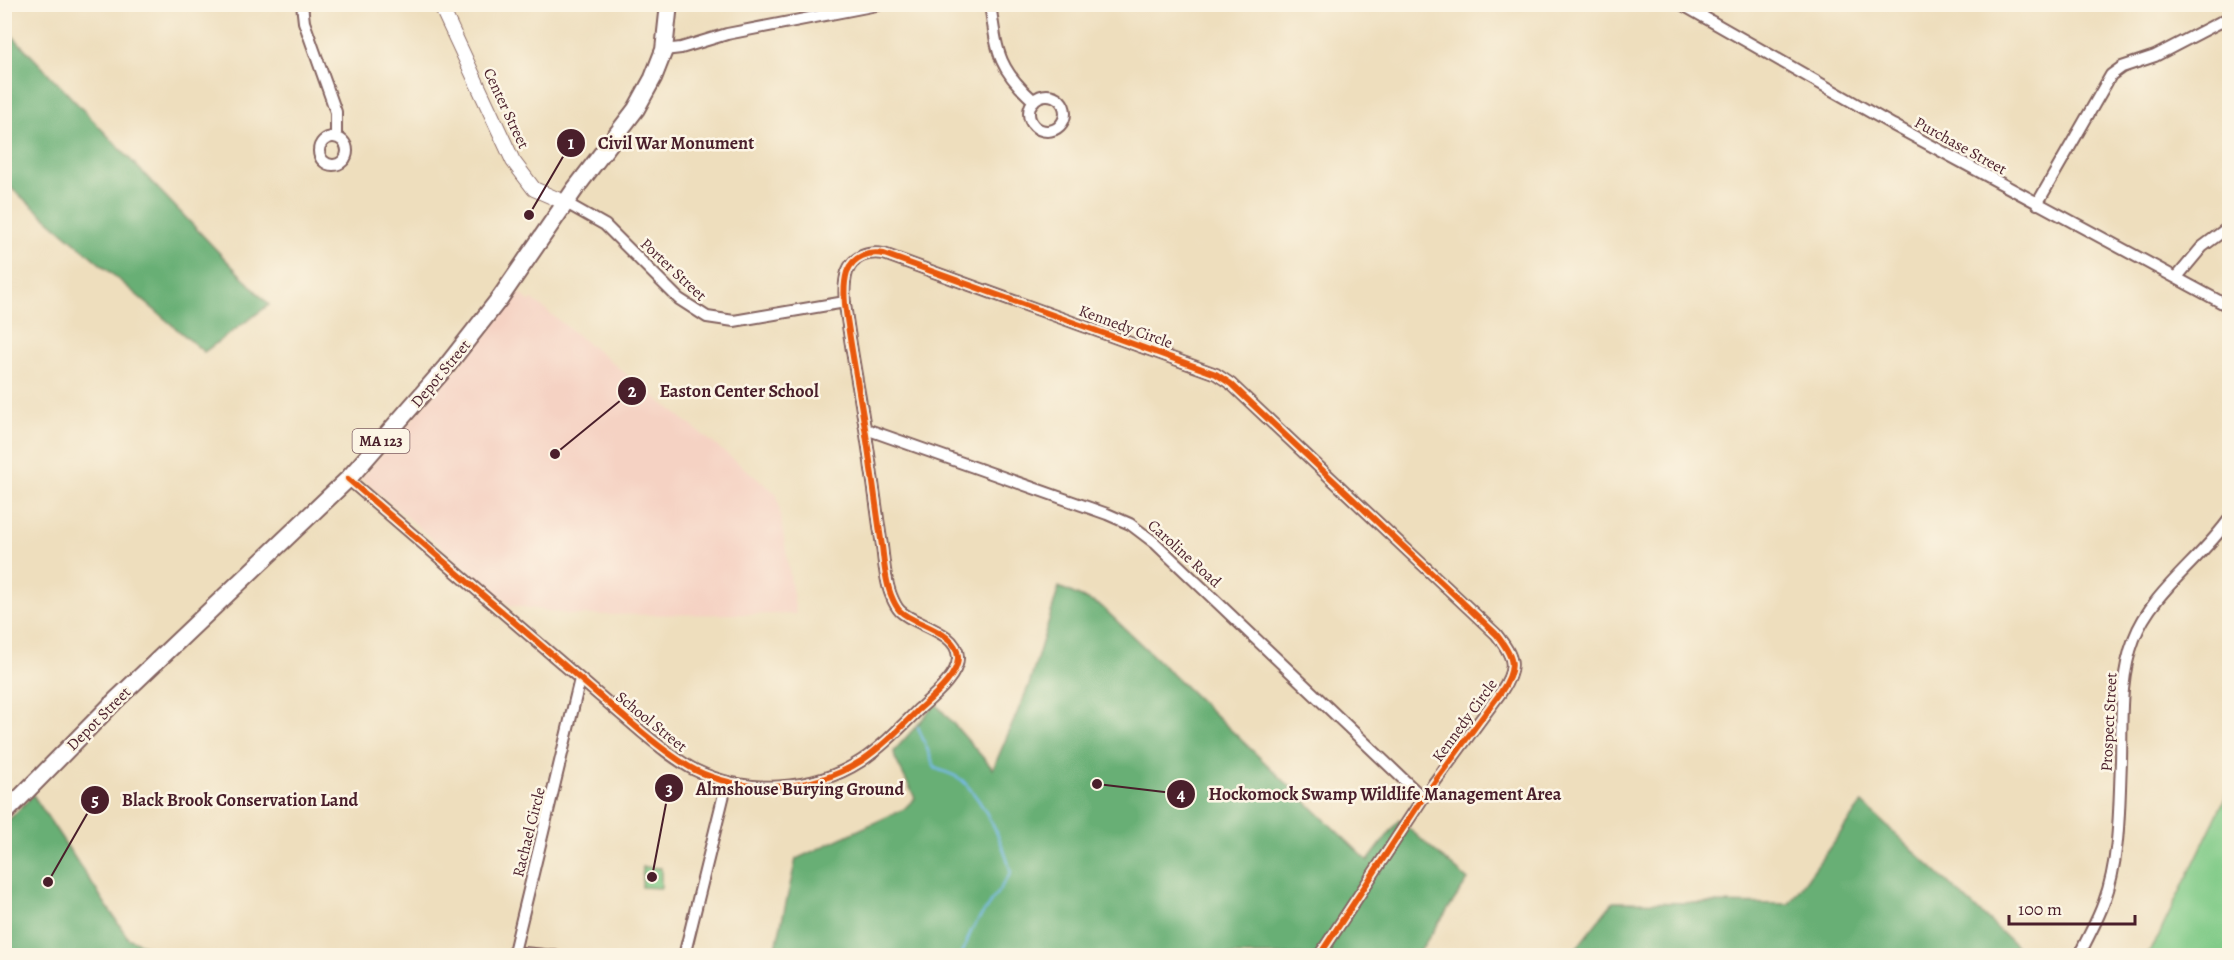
<svg xmlns="http://www.w3.org/2000/svg" width="2234" height="960" viewBox="0 0 2234 960" font-family="Alegreya,serif">
<style>
.built{fill:#f5d2c3}
.green{fill:#81cb88;stroke:#66755a;stroke-width:1.5}
.forest{fill:#68af74;stroke:#596750;stroke-width:1.5}
.lines{fill:none;stroke-linecap:round;stroke-linejoin:round}
.stream{stroke:#7abcf0;stroke-width:2}
.minor-casing{stroke:#83625e;stroke-width:14}
.major-casing{stroke:#83625e;stroke-width:16}
.highway-casing{stroke:#83625e;stroke-width:20}
.minor{stroke:#fff;stroke-width:10}
.major{stroke:#fff;stroke-width:14}
.highway{stroke:#fff;stroke-width:16}
.cycleway-casing{stroke:#fcf5e5;stroke-width:10}
.cycleway{stroke:#e8590c;stroke-width:6}
.labels{text-anchor:middle;stroke-width:5;stroke-linejoin:round;paint-order:stroke}
.shield{fill:#fcf5e5;stroke:#7f5f63;stroke-width:1.5}
.shield-label{font-size:15px;font-weight:bold;fill:#4a1f2b}
.street-label{font-size:16px;fill:#4a1f2b;stroke:#fcf5e5}
.leader{fill:none;stroke:#4a1f2b;stroke-width:2}
.callout-dot{fill:#4a1f2b;stroke:#fcf5e5;stroke-width:2}
.mark-label{font-size:18px;text-anchor:middle;font-weight:bold;fill:#fff}
.callout-label{font-size:18px;text-anchor:middle;font-weight:bold;fill:#4a1f2b;stroke:#fcf5e5;stroke-width:5;stroke-linejoin:round;paint-order:stroke}
</style>
<rect width="100%" height="100%" fill="#fcf5e5"/>
<filter id="ink" filterUnits="userSpaceOnUse"><feTurbulence type="fractalNoise" baseFrequency=".0167" numOctaves="2"/><feDisplacementMap in="SourceGraphic" scale="12" xChannelSelector="R" yChannelSelector="G"/><feConvolveMatrix kernelMatrix="1 2 1 2 8 2 1 2 1" color-interpolation-filters="sRGB"/></filter>
<filter id="wash" filterUnits="userSpaceOnUse"><feTurbulence type="fractalNoise" baseFrequency=".008" numOctaves="4" result="noise"/><feDisplacementMap in="SourceGraphic" scale="24" xChannelSelector="R" yChannelSelector="G"/><feGaussianBlur stdDeviation="1.35" result="paint"/><feColorMatrix in="noise" values="0 0 0 0 0 0 0 0 0 0 0 0 0 0 0 0 0 1.4 0 .05"/><feComposite in="paint" operator="in"/></filter>
<g filter="url(#wash)">
<rect width="100%" height="100%" fill="#eedebd"/>
<path class="built" d="M519,292L530,302L532,299L777,494L796,614L573,615L510,605L361,478L493,327Z"/>
<path class="green" d="M2229,790V955H2147L2158,937Z
M643,867L661,868V888L642,887Z"/>
<path class="forest" d="M4,28H5L269,305L204,352L5,183Z
M1059,587L1101,606L1368,861L1399,820L1468,880L1417,955L774,956L796,859L904,809L915,798L895,758L894,751L936,704L993,769L1029,685Z
M33,795L128,938L164,955H5L4,825Z
M1862,803L2026,955H1571L1613,902L1789,904Z"/>
<g class="lines">
<path class="stream" d="M918,727L935,768C943,772 958,775 964,782C985,804 1004,844 1011,873L972,929L961,956"/>
</g>
</g>
<g filter="url(#ink)">
<g class="lines">
<g class="minor-casing">
<path id="minor" d="M302,4L304,22L336,112V137
M990,4C997,51 997,68 1034,101
M1681,4L1893,125L2230,307
M664,50L681,48L727,34L882,4
M1029 113a18 18 0 1 1 36 0a18 18 0 1 1-36 0Z
M319 151a14 14 0 1 1 28 0a14 14 0 1 1-28 0Z
M566,203L605,225L679,299L707,317L734,321L845,302
M2037,204L2111,75L2122,67L2155,56L2230,17
M2177,277L2202,247L2230,226
M866,429L1107,514L1130,524L1155,543L1423,798
M348,479L643,733C660,747 676,760 695,770C746,795 813,792 861,761C882,747 900,728 918,710C931,698 959,676 958,657C957,631 914,625 900,611C896,607 893,600 891,595C885,580 884,562 882,546C878,521 875,495 871,469C864,414 852,359 845,304C844,293 844,282 847,272C853,256 869,251 884,254L1216,374L1231,384L1496,634C1514,657 1518,667 1501,692L1423,798L1319,956
M555,956L514,952L580,679
M684,956L727,782
M2079,956C2087,938 2098,920 2104,902C2120,859 2119,807 2121,761C2122,721 2119,678 2134,639C2152,591 2201,560 2230,518"/>
</g>
<g class="major-casing">
<path id="major" d="M440,4L513,161L534,189L566,203"/>
</g>
<g class="highway-casing">
<path id="highway" d="M4,814L116,700L348,479L446,367L500,298L575,189L636,109L653,78L664,50L669,4"/>
</g>
<use href="#minor" class="minor"/>
<use href="#major" class="major"/>
<use href="#highway" class="highway"/>
<g class="cycleway-casing">
<path id="cycleway" d="M348,479L643,733C660,747 676,760 695,770C746,795 813,792 861,761C882,747 900,728 918,710C931,698 959,676 958,657C957,631 914,625 900,611C896,607 893,600 891,595C885,580 884,562 882,546C878,521 875,495 871,469C864,414 852,359 845,304C844,293 844,282 847,272C853,256 869,251 884,254L1216,374L1231,384L1496,634C1514,657 1518,667 1501,692L1423,798L1319,956"/>
</g>
<use href="#cycleway" class="cycleway"/>
</g>
</g>
<g class="labels">
<rect class="shield" x="352.5" y="429" width="57" height="24" rx="4.5"/>
<g class="shield-label">
<text x="381" y="446">MA 123</text>
</g>
<g class="street-label">
<text transform="translate(507 108) rotate(65)" y="6">Center Street</text>
<text transform="translate(1961 145) rotate(29)" y="6">Purchase Street</text>
<text transform="translate(674 269) rotate(43)" y="6">Porter Street</text>
<text transform="translate(1126 326) rotate(20)" y="6">Kennedy Circle</text>
<text transform="translate(440 373) rotate(-50)" y="6">Depot Street</text>
<text transform="translate(1185 553) rotate(42)" y="6">Caroline Road</text>
<text transform="translate(98 718) rotate(-45)" y="6">Depot Street</text>
<text transform="translate(1464 720) rotate(-54)" y="6">Kennedy Circle</text>
<text transform="translate(652 721) rotate(39)" y="6">School Street</text>
<text transform="translate(2108 722) rotate(-87)" y="6">Prospect Street</text>
<text transform="translate(528 832) rotate(-76)" y="6">Rachael Circle</text>
</g>
</g>
<path class="leader" d="M529 215L571 143M555 454L632 391M652 877L669 788M1097 784L1181 794M48 882L95 800"/>
<g class="callout-dot">
<circle cx="529" cy="215" r="6"/>
<circle cx="555" cy="454" r="6"/>
<circle cx="652" cy="877" r="6"/>
<circle cx="1097" cy="784" r="6"/>
<circle cx="48" cy="882" r="6"/>
<circle cx="571" cy="143" r="15"/>
<circle cx="632" cy="391" r="15"/>
<circle cx="669" cy="788" r="15"/>
<circle cx="1181" cy="794" r="15"/>
<circle cx="95" cy="800" r="15"/>
</g>
<g class="mark-label">
<text x="571" y="149">1</text>
<text x="632" y="397">2</text>
<text x="669" y="795">3</text>
<text x="1181" y="800">4</text>
<text x="95" y="806">5</text>
</g>
<g class="callout-label">
<text x="676" y="149">Civil War Monument</text>
<text x="739" y="397">Easton Center School</text>
<text x="800" y="795">Almshouse Burying Ground</text>
<text x="1385" y="800">Hockomock Swamp Wildlife Management Area</text>
<text x="240" y="806">Black Brook Conservation Land</text>
</g>
<rect width="2234" height="960" fill="none" stroke="#fcf5e5" stroke-width="24"/>
<path d="M2009 915v9h126v-9" fill="none" stroke="#4a1f2b" stroke-width="3"/>
<text x="2018" y="915" font-size="18" fill="#4a1f2b" stroke="#fcf5e5" stroke-width="4.5" paint-order="stroke">100 m</text>
</svg>
